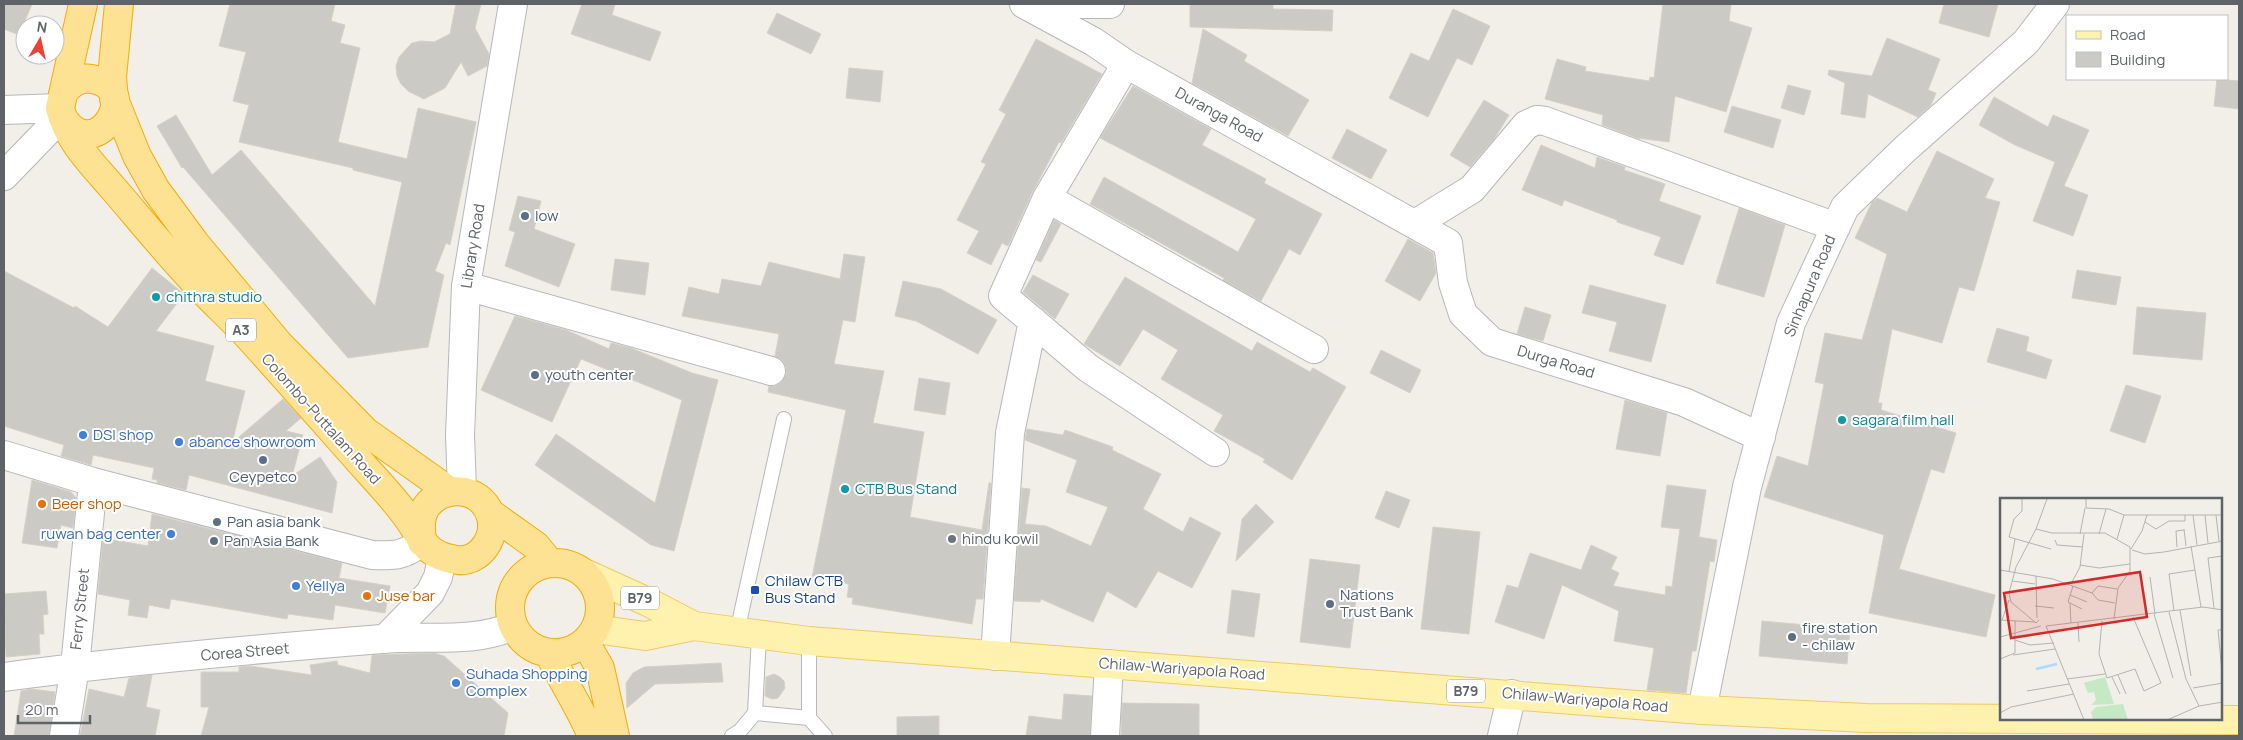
<svg xmlns="http://www.w3.org/2000/svg" width="2243" height="740" viewBox="0 0 2243 740" font-family="Manrope,sans-serif">
<style>
.building{fill:#cccac5;stroke:#d6d1c6}
.lines{fill:none;stroke-linecap:round;stroke-linejoin:round}
.lane-casing{stroke:#b5b8bc;stroke-width:16}
.street-casing{stroke:#b5b8bc;stroke-width:30}
.primary-casing{stroke:#f2c960;stroke-width:30}
.highway-casing{stroke:#f9ab00;stroke-width:30}
.lane{stroke:#fff;stroke-width:14}
.street{stroke:#fff;stroke-width:28}
.primary{stroke:#fff2af;stroke-width:28}
.highway{stroke:#fde293;stroke-width:28}
.service-dot{fill:#5c6f8a;stroke:#fff;stroke-width:2}
.culture-dot{fill:#0f9aa8;stroke:#fff;stroke-width:2}
.shop-dot{fill:#3f7fe0;stroke:#fff;stroke-width:2}
.food-dot{fill:#e8710a;stroke:#fff;stroke-width:2}
.worship-dot{fill:#6b7280;stroke:#fff;stroke-width:2}
.transit-dot{fill:#1a4fb4;stroke:#fff;stroke-width:2}
.labels{text-anchor:middle;stroke-width:4;stroke-linejoin:round;paint-order:stroke}
.shield{fill:#fff;stroke:#8f9295;stroke-width:1}
.shield-label{font-size:14px;font-weight:bold;fill:#5f6368}
.street-label{font-size:15px;fill:#5f6368;stroke:#fff}
.service-label{font-size:15px;fill:#4e5e75;stroke:#fff;text-anchor:start}
.culture-label{font-size:15px;fill:#0d838f;stroke:#fff;text-anchor:start}
.shop-label{font-size:15px;fill:#366cbe;stroke:#fff;text-anchor:start}
.food-label{font-size:15px;fill:#c56008;stroke:#fff;text-anchor:start}
.worship-label{font-size:15px;fill:#5b616d;stroke:#fff;text-anchor:start}
.transit-label{font-size:15px;fill:#164399;stroke:#fff;text-anchor:start}
.inset-river{fill:none;stroke:#aadaff;stroke-width:2.5}
.inset-road{fill:none;stroke:#b3b3b1;stroke-width:1}
.view{fill:#d62828;fill-opacity:0.15;stroke:#d62828;stroke-width:2.5}
.inset-edge{fill:none;stroke:#5f6368;stroke-width:2.5}
</style>
<rect width="100%" height="100%" fill="#f1efe8"/>
<path class="building" d="M4,4H32L19,35L4,29Z
M230,4H335L331,21L345,25L340,43L360,48L338,142L407,159L418,108L476,122L450,245L446,243L435,271L444,275L428,347L348,358L183,167L182,168L157,126L176,115L212,175L241,150L375,306L402,182L353,170V168L239,142L249,105L233,101L246,52L219,46Z
M456,4H481L475,28L489,54L487,66L468,76L461,62L445,88L424,99L408,91L401,84L397,76L396,66L399,57L412,43L421,41L434,42L450,34Z
M582,4H615L612,15L661,32L650,61L571,34Z
M1190,4H1273V9L1333,10L1332,31L1190,27Z
M1663,4H1731L1729,21L1752,28L1726,112L1675,96L1669,142L1637,138L1602,125L1603,115L1545,99L1557,59L1586,67L1585,71L1649,81L1650,77L1654,78Z
M1944,4H1998L1989,37L1939,23Z
M1453,9L1490,26L1472,65L1457,58L1428,117L1389,98L1411,53L1429,61Z
M777,13L821,34L811,54L767,33Z
M1203,29L1247,55L1244,61L1309,100L1288,136L1192,83Z
M1887,38L1940,59L1928,90L1936,93L1931,105L1918,117L1868,94L1865,118L1841,114L1845,83L1828,75L1829,70L1872,76Z
M1036,39L1102,74L1061,143L1059,142L1031,195L1008,246L1002,243L991,265L967,253L979,231L957,220L986,164L981,162L1006,114L999,110Z
M849,68L883,71L880,102L846,98Z
M2217,79L2239,81V109L2214,106Z
M1788,85L1811,91L1804,115L1781,108Z
M1133,86L1211,129L1202,145L1266,179L1264,183L1322,214L1300,255L1289,249L1261,301L1223,280L1224,278L1090,204L1104,177L1238,252L1256,219L1100,138Z
M1994,97L2048,127L2053,115L2089,130L2064,186L2088,195L2073,236L2033,221L2055,162L2015,145L1979,125Z
M1484,100L1509,115L1494,139L1470,167L1450,155Z
M1732,106L1781,120L1773,148L1724,132Z
M1347,129L1387,150L1371,179L1332,158Z
M1541,145L1595,168L1597,157L1625,167L1624,170L1665,184L1659,201L1701,216L1683,265L1654,255L1661,237L1617,222V220L1564,200L1562,206L1522,190Z
M1937,151L1994,179L1985,198L2000,202L1974,291L1959,287L1942,343L1892,329L1878,403H1882L1881,410L1956,433L1944,473L1931,469L1899,569L1995,595L1986,637L1869,613L1884,535L1764,497L1777,456L1808,466L1824,384L1815,382L1825,333L1862,340L1887,254L1855,238L1872,202L1877,198L1907,212Z
M518,196L541,201L534,229L575,244L559,287L505,266L515,232L509,230Z
M1739,208L1785,225L1764,297L1716,283Z
M1054,220L1061,224L1041,262L1036,260Z
M1408,239L1433,253L1436,273L1420,301L1385,281Z
M844,254L865,257L855,322L843,320L834,364L884,371L873,423L924,432L910,517L982,530L989,483H991L983,599H976L972,624L852,604L853,598L847,597L849,584L812,577L846,410L768,392L769,386H775L782,382L786,375V367L782,360L775,356L779,334L682,316L689,287L719,294L722,279L761,286L769,262L840,279Z
M615,259L649,263L645,295L611,290Z
M152,268L184,294L156,331L214,346L205,381L245,391L232,443L283,399L301,418L286,431L303,435L292,476L320,457L337,482L332,513L189,475L186,490L157,483V480L152,479L154,468L93,455L91,465L61,456L64,445L4,426V271L74,308L75,306L108,327Z
M2077,270L2121,277L2116,305L2072,298Z
M1033,275L1069,294L1055,319L1023,292Z
M1125,277L1252,351L1257,342L1310,372L1313,368L1346,387L1292,480L1263,462L1265,459L1214,431L1223,415L1161,379L1178,350L1143,329L1120,366L1084,344Z
M903,281L941,289L997,320L978,354L916,321L895,316Z
M1590,285L1666,305L1651,362L1609,351L1617,322L1582,313Z
M1525,307L1551,315L1543,341L1517,334Z
M2137,307L2206,313L2202,360L2133,354Z
M515,316L566,330L609,349L611,343L631,348L692,373L718,380L674,551L651,545L535,465L556,434L655,503L682,400L581,359L552,422L481,390Z
M1997,328L2029,337L2026,351L2052,360L2046,379L1987,362Z
M1381,350L1421,370L1410,393L1370,373Z
M919,378L950,383L945,415L914,410Z
M2126,385L2161,396L2145,443L2110,431Z
M1625,400L1667,413L1660,456L1616,449Z
M1027,429L1063,435L1065,430L1113,447L1112,450L1161,474L1143,509L1183,532L1190,517L1221,533L1192,588L1158,571L1136,608L1107,591L1093,622L1041,599L1040,602L1014,601L1022,488L1030,489L1025,524L1046,526L1091,546L1108,507L1066,492L1077,460L1025,440Z
M32,480L71,492L76,498L73,528L61,525L57,548L22,543Z
M1667,485L1706,490L1699,537L1717,540L1714,562L1710,561L1696,651H1692L1686,693L1647,690L1654,648L1614,641L1619,611L1562,585L1544,639L1495,622L1507,585L1518,588L1530,553L1581,570L1591,545L1617,557L1611,569L1619,573L1613,586L1665,595L1666,586L1672,587L1680,529L1661,527Z
M1386,491L1410,500L1399,528L1375,518Z
M1256,504L1274,522L1236,561L1242,519Z
M152,514L342,563L339,578L390,586L385,613L335,605L333,620L288,614L287,619L171,599L169,609L149,605L147,618L128,615L130,600L98,594L103,538L148,546Z
M1433,527L1480,532L1469,634L1421,629Z
M1310,559L1360,565L1350,648L1300,642Z
M1232,590L1260,594L1254,637L1227,633Z
M46,591L48,614L43,615L44,634H39L40,654L6,657L4,594Z
M1762,621L1850,629L1847,664L1759,656Z
M434,653L444,656L508,713L504,736H201L209,707H201V672H239V667L250,666L312,675L310,665L337,661L338,665L370,673L372,655Z
M721,663L723,682L655,684L627,708L626,683L633,673L644,667Z
M774,674L780,677L784,681L785,688L778,698L772,699L765,696L766,677Z
M152,675L146,707L160,710L155,736H80L89,689L124,697L129,678Z
M31,689L55,692L49,736H14L21,691Z
M1064,694L1092,696L1090,736H1026L1029,716L1062,720Z
M1122,703L1199,704V736H1121Z
M939,716V736H897V717Z"/>
<g class="lines">
<g class="lane-casing">
<path id="lane" d="M737,632L784,419
M809,641V718L825,736
M755,713L809,718
M732,736L740,731L755,713L759,635"/>
</g>
<g class="street-casing">
<path id="street" d="M1024,4L1094,42L1126,64L1448,243L1453,283L1463,314L1492,342L1684,402L1761,437
M1065,4H1110
M1126,64L1047,198L1003,296L1088,368L1215,452
M4,110L60,108
M4,176L62,116
M1047,198L1314,349
M1415,224L1472,189L1526,125L1537,120L1545,121L1836,227
M466,286L771,371
M4,455L93,482L372,555C395,556 403,556 422,542
M462,490L460,435L466,286L513,4
M385,639L430,593L438,577L442,558
M995,656L1010,433L1033,321
M4,677C129,660 256,649 382,639C426,635 472,644 513,626
M1702,710L1747,487L1791,323L1845,207L1905,149L2026,42L2055,4
M64,736L75,667L93,482
M1105,736L1109,664
M1502,736L1512,694"/>
</g>
<g class="primary-casing">
<path id="primary" d="M584,573L648,602L694,626L809,641L1702,710L1866,718L2239,720
M595,629L645,636L694,626"/>
</g>
<g class="highway-casing">
<path id="highway" d="M83,4L60,108C67,139 92,164 112,187C138,217 163,248 190,277C208,297 228,315 246,334C287,379 327,425 368,471C380,484 393,498 404,513C423,536 421,555 457,560C481,563 498,535 490,514C480,486 442,484 426,507C419,518 421,530 422,542
M119,4L112,77L114,99L137,156L156,190L195,243L279,344L366,432L449,491
M63,94C70,83 79,77 92,79C145,88 95,168 63,118
M490,513L536,546L550,563
M510 608a45 45 0 1 1 90 0a45 45 0 1 1-90 0Z
M585,642L600,668L615,736
M549,653C562,681 580,707 592,736"/>
</g>
<use href="#lane" class="lane"/>
<use href="#street" class="street"/>
<use href="#primary" class="primary"/>
<use href="#highway" class="highway"/>
</g>
<g class="service-dot">
<circle cx="525" cy="216" r="5"/>
<circle cx="535" cy="375" r="5"/>
<circle cx="263" cy="460" r="5"/>
<circle cx="217" cy="522" r="5"/>
<circle cx="214" cy="541" r="5"/>
<circle cx="1330" cy="604" r="5"/>
<circle cx="1792" cy="637" r="5"/>
</g>
<g class="culture-dot">
<circle cx="156" cy="297" r="5"/>
<circle cx="1842" cy="420" r="5"/>
<circle cx="845" cy="489" r="5"/>
</g>
<g class="shop-dot">
<circle cx="83" cy="435" r="5"/>
<circle cx="179" cy="442" r="5"/>
<circle cx="171" cy="534" r="5"/>
<circle cx="296" cy="586" r="5"/>
<circle cx="456" cy="683" r="5"/>
</g>
<g class="food-dot">
<circle cx="42" cy="504" r="5"/>
<circle cx="367" cy="596" r="5"/>
</g>
<circle class="worship-dot" cx="952" cy="539" r="5"/>
<rect class="transit-dot" x="750" y="585" width="10" height="10" rx="2.5"/>
<g class="labels">
<g class="shield">
<rect x="226" y="318.5" width="30" height="23" rx="4"/>
<rect x="621" y="586.5" width="38" height="23" rx="4"/>
<rect x="1447" y="679.5" width="38" height="23" rx="4"/>
</g>
<g class="shield-label">
<text x="241" y="335">A3</text>
<text x="640" y="603">B79</text>
<text x="1466" y="696">B79</text>
</g>
<g class="street-label">
<text transform="translate(1219 115) rotate(29)" y="5">Duranga Road</text>
<text transform="translate(473 246) rotate(-81)" y="5">Library Road</text>
<text transform="translate(1810 286) rotate(-67)" y="5">Sinhapura Road</text>
<text transform="translate(1556 362) rotate(17)" y="5">Durga Road</text>
<text transform="translate(321 419) rotate(48)" y="5">Colombo-Puttalam Road</text>
<text transform="translate(80 609) rotate(-84)" y="5">Ferry Street</text>
<text transform="translate(245 652) rotate(-5)" y="5">Corea Street</text>
<text transform="translate(1182 669) rotate(4)" y="5">Chilaw-Wariyapola Road</text>
<text transform="translate(1585 700) rotate(5)" y="5">Chilaw-Wariyapola Road</text>
</g>
<g class="service-label">
<text x="535" y="221">low</text>
<text x="545" y="380">youth center</text>
<text x="263" y="482" text-anchor="middle">Ceypetco</text>
<text x="227" y="527">Pan asia bank</text>
<text x="224" y="546">Pan Asia Bank</text>
<text x="1340" y="600">Nations<tspan x="1340" dy="17">Trust Bank</tspan></text>
<text x="1802" y="633">fire station<tspan x="1802" dy="17">- chilaw</tspan></text>
</g>
<g class="culture-label">
<text x="166" y="302">chithra studio</text>
<text x="1852" y="425">sagara film hall</text>
<text x="855" y="494">CTB Bus Stand</text>
</g>
<g class="shop-label">
<text x="93" y="440">DSI shop</text>
<text x="189" y="447">abance showroom</text>
<text x="161" y="539" text-anchor="end">ruwan bag center</text>
<text x="306" y="591">Yellya</text>
<text x="466" y="679">Suhada Shopping<tspan x="466" dy="17">Complex</tspan></text>
</g>
<g class="food-label">
<text x="52" y="509">Beer shop</text>
<text x="377" y="601">Juse bar</text>
</g>
<g class="worship-label">
<text x="962" y="544">hindu kowil</text>
</g>
<g class="transit-label">
<text x="765" y="586">Chilaw CTB<tspan x="765" dy="17">Bus Stand</tspan></text>
</g>
</g>
<g transform="translate(2000 498)">
<rect width="222" height="222" fill="#f1efe8"/>
<path d="M105,179L114,206L91,207L96,202L94,194L88,195L84,185ZM123,206L128,222H93L91,214L96,209Z" fill="#c5e8c5"/>
<path class="inset-river" d="M36,171L57,166"/>
<path class="inset-road" d="M22,1V13L14,21L9,39L51,51M86,1V10L109,11L124,17M193,17L197,47M205,17L208,45M216,17L219,43M145,24L156,31L169,23H185V17M36,31L52,35H105L130,49V73L118,90L114,121M184,31L186,48M80,36L85,10M99,36L106,11M117,41L124,17H223M55,42L57,47L83,49M191,48L201,109M177,49L176,33L184,32M131,51L142,33L147,17M132,52L145,56L164,54L223,43M80,67L99,70L130,66M0,72L53,81L92,95M9,73L15,41M36,78L37,120M150,79L155,116M12,83L35,86M67,85L72,84L80,69L84,36M73,88L68,104L82,111M92,95L98,88L117,91M92,95L98,102L115,105M70,97L87,104M70,105L71,125M35,108L54,110M214,110L208,60L223,58M180,112L191,178M174,113L169,76L195,72M169,114L186,181L199,208M154,116L173,180M0,122L35,124M2,122L9,102M39,122L36,125L11,104L9,95L16,69L36,31L47,1M102,123L99,156L107,180L135,171L144,193L161,185L133,119M78,125L79,144M46,128L203,109L223,112M46,128L84,222M0,139L41,128M15,142L30,147L54,145M13,157L55,151M0,161L15,155V123M222,174L218,132H223M118,177L126,196M112,179L120,196M67,181L105,176M193,190L223,185M27,193L69,186M0,215L11,209L74,196M167,222L199,208L223,204"/>
<path class="view" d="M140,74L147,119L11,140L4,95Z"/>
<rect width="222" height="222" class="inset-edge"/>
</g>
<rect width="2243" height="740" fill="none" stroke="#5f6368" stroke-width="10"/>
<rect x="2066" y="15" width="162" height="65" fill="#ffffff" stroke="#bfc1c3"/>
<rect x="2076" y="31" width="25" height="8" fill="#fff2af" stroke="#bfc1c3"/>
<text x="2110" y="40" font-size="15" fill="#5f6368">Road</text>
<rect x="2076" y="52" width="25" height="15" fill="#cccac5" stroke="#bfc1c3"/>
<text x="2110" y="65" font-size="15" fill="#5f6368">Building</text>
<g transform="translate(40 40) rotate(9)"><circle r="24" fill="#ffffff" stroke="#bfc1c3"/>
<path d="M0-4L9 19L0 12L-9 19Z" fill="#ea4335"/>
<text y="-8" font-size="14" font-weight="bold" text-anchor="middle" fill="#5f6368">N</text>
</g>
<path d="M18 715v8h72v-8" fill="none" stroke="#5f6368" stroke-width="2.5"/>
<text x="25" y="715" font-size="15" fill="#5f6368" stroke="#ffffff" stroke-width="4" paint-order="stroke">20 m</text>
</svg>
